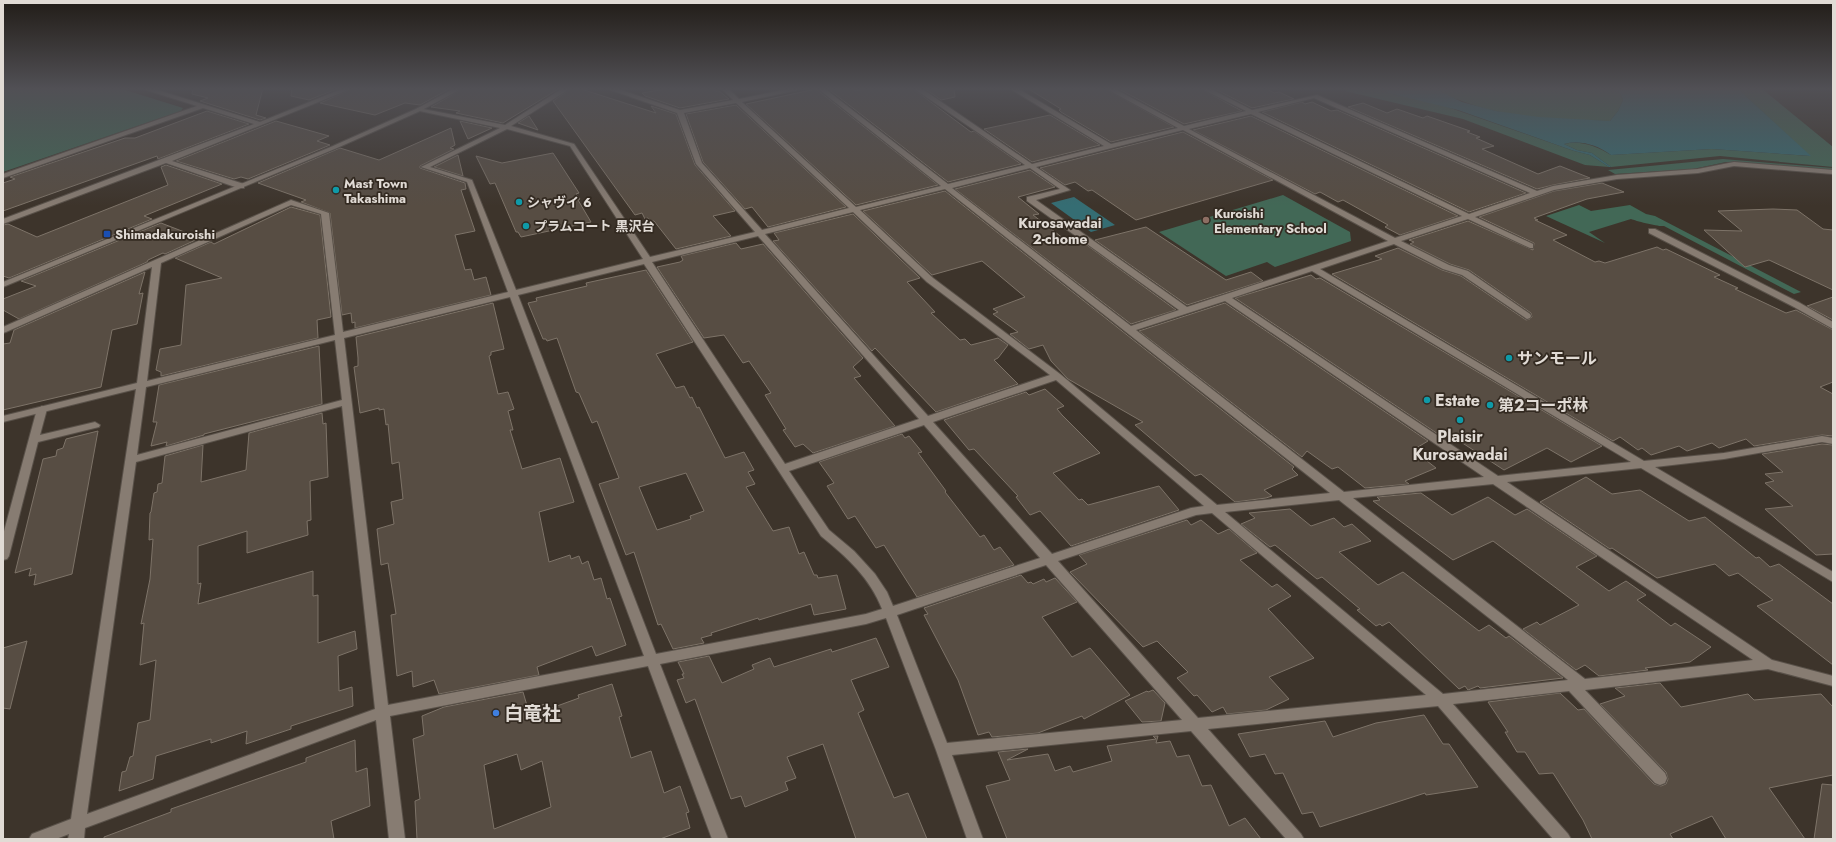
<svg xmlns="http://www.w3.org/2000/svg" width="1836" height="842" viewBox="0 0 1836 842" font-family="Jost,'Noto Sans JP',sans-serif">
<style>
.green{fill:#426856}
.water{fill:#356d73}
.building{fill:#574d43;stroke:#7d7368;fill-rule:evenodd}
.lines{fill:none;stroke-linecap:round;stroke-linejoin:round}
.service-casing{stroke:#595149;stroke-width:2}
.minor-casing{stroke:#595149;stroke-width:2}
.tertiary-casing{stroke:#595149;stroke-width:2}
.service{fill:#877c72;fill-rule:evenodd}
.minor{fill:#877c72;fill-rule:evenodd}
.tertiary{fill:#877c72;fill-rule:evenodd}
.culture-dot{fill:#0f9aa8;stroke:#332a21;stroke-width:1.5}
.education-dot{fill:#8d6e63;stroke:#332a21;stroke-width:1.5}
.transit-dot{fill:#1a4fb4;stroke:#332a21;stroke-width:1.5}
.shop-dot{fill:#3f7fe0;stroke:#332a21;stroke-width:1.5}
.labels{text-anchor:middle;stroke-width:3.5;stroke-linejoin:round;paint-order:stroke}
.far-poi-label{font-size:13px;font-weight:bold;fill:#e1dbd5;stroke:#332a21;text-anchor:start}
.far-neighbourhood-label{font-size:14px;font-weight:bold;fill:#e1dbd5;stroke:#332a21}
.poi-label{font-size:16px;font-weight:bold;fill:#e1dbd5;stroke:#332a21;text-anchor:start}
.near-poi-label{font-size:19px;font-weight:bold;fill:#e1dbd5;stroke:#332a21;text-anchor:start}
</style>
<rect width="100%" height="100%" fill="#3d342b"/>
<path class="green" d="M3,88H119L183,108L181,111L3,172Z
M1355,88H1383L1388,93L1439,104L1574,151L1590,155L1609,167L1585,165L1463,119L1345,91Z
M1434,88H1614L1620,93L1623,100L1618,111L1610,121C1562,120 1508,119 1462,101C1452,98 1443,93 1434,88Z
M1737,88H1761L1833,147V167L1720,156L1611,167L1592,153L1577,150L1564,144C1581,140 1596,146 1611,155L1712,149L1810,156Z
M1723,159L1833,168V170L1739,162H1726L1693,169L1615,174L1608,170Z
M1283,195L1350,232L1351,241L1275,267L1267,262L1226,276L1159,232Z
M1579,205L1591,211L1630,205L1646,214L1655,216L1801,292L1794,294L1664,226C1659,227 1636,221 1631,219L1589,232L1605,243L1546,216Z"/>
<path class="water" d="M1383,88H1434L1462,102L1496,111L1539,117L1610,121L1618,111L1623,100L1620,93L1614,88H1737L1811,156L1712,149L1611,155C1597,145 1581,140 1564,144L1577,150L1592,153L1611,167H1609L1590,155L1574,151L1458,110L1388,93Z
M1074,197L1115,225L1091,232L1051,203Z"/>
<path class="building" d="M193,88H263L256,115L266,118L260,120L200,101L208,98L192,94Z
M292,88H339L309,100L291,96Z
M354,88H451L420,105L405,103L375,115L320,103Z
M464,88H560L503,123L456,113L460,111L431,107Z
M572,88H578L656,113L651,106L676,114L695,165L735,211L713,216L731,236L676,249L654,221H650L648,218L645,219L642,213L635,215L553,101Z
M671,88H712L715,91H719L729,99L680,108L645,96L642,93Z
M827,88H851L855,91L871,88H912L971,132L974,131L1021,164L948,182Z
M924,88H954L955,97L941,100Z
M1027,88H1104L1174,127L1111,142L1061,112L1059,110L1061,109Z
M1117,88H1199L1242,111L1184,124Z
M1213,88H1266L1274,93L1279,92L1294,99L1252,108Z
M816,89L938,185L856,205L746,104Z
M1302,102L1305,104L1312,102L1331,111L1337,110L1526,193L1469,212L1262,112Z
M1363,103L1387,113L1397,109L1423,118L1427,116L1470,131L1467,132L1480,137L1476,138L1494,146L1482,149L1538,174L1560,166L1590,178L1553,185L1537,189L1348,107Z
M736,105L846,207L768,227L752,207L745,209L703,162L686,114Z
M207,111L249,124L158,159L157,156L3,211V183L15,179L10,177L125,138H135Z
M1050,115L1100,145L1032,162L984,129Z
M529,116L538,130L518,123Z
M1251,116L1458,216L1400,235L1385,227L1388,225L1343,200L1338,202L1320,192L1315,194L1193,130Z
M276,121L329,136L317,141L330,145L248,179L241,177L234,179L176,161Z
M460,121L492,128L468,139Z
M451,128L455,145L450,148L454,149L420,166V168L465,183L466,189L461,190L475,231L455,235L465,270L471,269L474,280L486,277L491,295L355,328V322L352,323L351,313L342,315L330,213L301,202L306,200L258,183L340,148L379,160Z
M1183,132L1273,180L1136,220L1092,190L1088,191L1075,182L1065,185L1040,168Z
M553,153L579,193L576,194L580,199L578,200L591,222L521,237L518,232H516L495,183L490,184L476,156L502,163Z
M458,155L463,176L434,167Z
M166,165L222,184L144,216L152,219L9,278L3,276V225L8,224L37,237L168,185L161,167Z
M1030,170L1055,187L1018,197L1039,214L1033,215L1068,242L1076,240L1081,244L1084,243L1176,310L1131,324L955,189Z
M1602,183L1624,192L1587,199L1534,218L1538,220H1535L1567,235L1553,240L1595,262L1599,261L1605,263L1657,247L1663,250L1666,249L1720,275L1714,277L1738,288L1735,289L1786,313L1796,310L1833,330V382L1820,387L1833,394V436L1822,435L1754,446L1746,439L1719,448L1712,443L1687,451L1679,446L1651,455L1642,448L1638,450L1620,437L1613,441L1332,274L1382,259L1375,256L1398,248L1442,270L1461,276L1526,320L1530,319L1532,317L1531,313L1469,270L1450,264L1410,244L1414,242L1409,240L1468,221L1533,250L1534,243L1479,217L1554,191Z
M945,191L1294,467L1292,469L1298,475L1264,490L1272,496L1266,498L1235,502L1201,474L1195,476L1135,425L1143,422L1068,379L1051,361L1043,345L1029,349L1010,334L1018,332L993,314L998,312L993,309L1025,297L982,261L932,275L863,211Z
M291,207L320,215L331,317L317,320L318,338L161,376V372L156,370L160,349L181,345L186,285L222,278L175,258L211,242L214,244Z
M1773,209L1797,210L1823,229L1833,230V290L1769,260L1745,267L1704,230L1742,231L1718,211Z
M853,214L920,278L907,282L935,312L931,313L960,340L965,339L971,345L998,338L1008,345L998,358L994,360L1018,384L936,412L875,348L872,351L773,241L779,240L774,233Z
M161,223L200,238L165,254L163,253L148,260L147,262L19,319L3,310V299L36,286L21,281Z
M1146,227L1226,280L1251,272L1263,281L1187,305L1095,240Z
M736,243L741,249L763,244L863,358L853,367L861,376L854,378L895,426L813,453L803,444L795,447L783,430L786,429L765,395L771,393L749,361L743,363L724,335L704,338L657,267L680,262L683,260L681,256Z
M646,270L693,342L656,354L676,388L684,386L690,398L692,397L697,408L699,407L725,458L744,452L754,470L748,472L755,484L746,487L773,531L789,527L799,554L804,552L814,575H817L818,578L837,575L846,609L814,615L811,604L759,620L758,618L711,633L712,635L701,638L704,643L673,649L661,624L658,625L634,552L626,555L599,484L619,478L597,421L592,423L579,393L576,392L557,338L547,341L546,339H543L528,303L537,301L536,298L587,286L586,283ZM686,473L704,511L690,516L691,519L657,530L639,487Z
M145,272L139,294L143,293L137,324L112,330L101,387L3,410V344L10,343L14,330Z
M1311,275L1316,279L1320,278L1602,446L1571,462L1547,448L1504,470L1444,431L1438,434L1235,298Z
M1833,297V320L1807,306Z
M493,303L504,349L491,352V355L489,356L498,394L508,392L514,409L508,411L513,430H510L522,469L560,458L574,502L539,512L549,562L570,555L571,559L579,556L582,564L588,561L594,580L601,578L607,599L610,598L626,645L596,656L592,646L537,667L539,675L439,694L434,680L413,687L412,671L397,676L391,615L396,614L388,563L381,565L377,529L394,524L391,502L403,499L399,462L392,464L388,424L386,425L384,409L379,410V408L360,413L354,367L358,366V358L356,337Z
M1225,303L1428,441L1413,450L1436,468L1405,481L1409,484L1365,488L1338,467L1332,469L1307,451L1302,457L1139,331Z
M319,346L322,404L204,434V435L166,446L167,442L151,446L157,422H153L159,385Z
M1045,389L1064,406L1057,409L1062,415L1100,453L1053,473L1079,500L1082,499L1088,505L1159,486L1179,510L1071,546L1040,511L1030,515L1016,497L1018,496L974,449L969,450L944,420L1026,392L1029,395Z
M322,413L323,424L326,423L328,477L310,481L311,520L307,521L308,535L247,553V531L198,546V584L201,583L198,604L313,571V596L318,595V643L355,631L357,649L338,656L339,691L352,687L353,706L291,726V729L246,744L247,731L211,743V739L156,756L153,779L119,791L122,772L126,771L130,757L133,756L138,723L150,720L156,660L140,665L144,623L141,624L150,579L153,539L149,540L150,513L151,512L154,493L157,492L158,484L162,483L165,456L203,445L201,482L246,470L249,433Z
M98,431L72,574L34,585L36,574L29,576L31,568L15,573L43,459L56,456L57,450L63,448L66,439Z
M902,434L905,438L909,436L922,452L918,453L946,491L945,492L980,537L984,535L994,550L1000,547L1014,565L917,597L884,545L876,548L855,516L848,519L827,486L834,483L819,462Z
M1822,444L1833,445V554L1816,555L1765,509L1793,506L1765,483L1774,481L1765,474L1783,472L1762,454Z
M1586,477L1612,494L1640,490L1689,521L1705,517L1756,558L1759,557L1770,567L1779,564L1833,604V665L1757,606L1773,600L1738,573L1729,576L1715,564L1657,578L1612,548L1610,549L1540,502Z
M1421,493L1452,515L1488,497L1515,515L1527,509L1597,556L1576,567L1609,591L1626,581L1646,595L1637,600L1671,626L1675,623L1711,647L1690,662L1645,668L1648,670L1599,676L1585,665L1576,670L1523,629L1537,622L1540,625L1579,605L1493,541L1453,560L1373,501L1380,500L1377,497Z
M1290,509L1311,526L1334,518L1344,527L1352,524L1371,541L1339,552L1378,585L1403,572L1479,631L1489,625L1506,638L1509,636L1563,678L1480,688L1478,686L1468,690L1465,686L1459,689L1389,622L1382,626L1380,624L1376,626L1357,610L1360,609L1322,577L1317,579L1275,545L1270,547L1241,524L1255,518L1249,513Z
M1187,520L1191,525L1201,520L1218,534L1229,529L1257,553L1240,560L1272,587L1277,584L1291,596L1268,609L1314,658L1269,677L1289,699L1266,710L1227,714L1223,707L1212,712L1197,695L1194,696L1177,678L1188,672L1157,641L1143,647L1070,572L1087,564L1079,555Z
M1021,575L1028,583L1031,582L1033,584L1044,579L1046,582L1055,578L1077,602L1042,617L1072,657L1090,648L1130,695L1084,719L1082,716L1038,733L992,737L989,732L978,735L958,680L924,615L928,614L924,608Z
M876,638L889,667L851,680L864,710L858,713L894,798L908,793L927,839H856L823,744L787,757L796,778L785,782L788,790L745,807L741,796L731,799L695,699L686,703L677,680L684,678L682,674H684L678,662L709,656L722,683L754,669L752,665L770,658L774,667L831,649L832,652Z
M27,641L10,709L3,708V648Z
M1660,683L1681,707L1748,694L1754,700L1821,694L1833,707V775L1769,788L1805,839H1726L1712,816L1670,834L1673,839H1592L1583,820L1553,773L1539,774L1525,752H1517L1505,732H1508L1488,702L1560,693L1578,710L1584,709L1654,784L1661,786L1666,784L1668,779L1666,772L1600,704L1625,696L1615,688Z
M612,684L622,716L619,717L631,758L651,751L664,793L680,786L689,812L686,813L690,828L660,839H417L415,801L420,799L413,739L424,735L422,716L444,707L523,692L528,709L545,704L546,710L579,698L578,695ZM517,754L521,770L542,761L551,807L494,829L484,765Z
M1153,690L1165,703L1161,721L1142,722L1125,701L1147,691L1148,692Z
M1424,715L1443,744H1449L1478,787L1426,795L1425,793L1320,827L1313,812L1302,814L1283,773L1275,774L1265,754L1250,757L1238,734L1325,721L1333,737L1376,723Z
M1153,736H1158L1156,743L1170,741L1177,757L1189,755L1202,786L1211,785L1229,826L1245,818L1261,839H1007L986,786L1010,780L998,752L1028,749L1007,760L1048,754L1055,771L1070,766L1073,772L1112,761L1107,746L1156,739Z
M355,740L356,772L367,768L370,806L331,821L334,839H104V837L171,812V809L306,762V758Z
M1822,784L1833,785V839H1814Z"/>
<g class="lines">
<g class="service-casing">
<path id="service" d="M1649,229H1655L1800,303L1833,322V329L1794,307L1649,233Z
M42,406L47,409L40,435L95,422L100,425L99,427L38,442L9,556L7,559L3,560V535L37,409Z"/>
</g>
<g class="minor-casing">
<path id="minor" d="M140,88H151L260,122L344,88H353L172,161L244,184V188H238L166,163L3,224V219L254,124L203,108L3,178V174L197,106Z
M563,88H571L511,126L574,144L650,257L755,232L696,164L677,113L605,88H615L680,110L733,100L721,88H728L739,99L793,88H807L742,102L856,207L941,186L817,88H824L948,184L1025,165L913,88H921L1032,164L1104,146L1009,88H1017L1111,144L1178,128L1105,88H1113L1184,126L1246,111L1200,88H1209L1252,110L1317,95L1537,191L1553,186L1617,175L1698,169L1734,162L1833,170V174L1734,166L1698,173L1617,179L1554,190L1475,217L1533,244V248H1530L1468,219L1401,241L1449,265L1468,271L1530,314L1531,316L1530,318L1527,319L1462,275L1443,269L1394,244L1320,269L1644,461L1724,453L1822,436L1833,438V444L1822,442L1724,459L1655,467L1833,572V582L1641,468L1507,482L1772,660L1833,676V686L1768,669L1585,690L1665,773L1667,778L1665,783L1660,785L1655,783L1569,691L1453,704L1568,834L1571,839H1553L1438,706L1208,729L1301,834L1304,839H1286L1191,731L952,755L983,839H967L936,750L886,618L866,624L660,664L728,839H712L648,666L390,716L405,839H389L376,720L85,828L84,839H68L69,834L56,839H29L32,834L71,819L136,389L3,422V416L137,383L152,267L6,332L3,333V327L291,200L329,213L343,332L508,292L467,182L421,167L500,128L415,110L418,108L505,125ZM1314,98L1530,193L1469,214L1258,112ZM736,103L849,208L762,230L702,163L684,113ZM1251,114L1462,216L1395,238L1189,129ZM507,129L570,146L643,259L516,290L472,180L430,167ZM1183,130L1388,241L1187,307L1036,200L1070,190L1036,167ZM1030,168L1060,189L1027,197V201L1179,310L1131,326L952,188ZM945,189L1330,493L1217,505L1060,374L933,278L860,210ZM291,205L321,214L335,335L147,381L161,263ZM853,212L927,282L1050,375L928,416L765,234ZM758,236L919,419L785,464L652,262ZM644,264L821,536C847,557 870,578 882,609L866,614L656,654L518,295ZM1312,271L1631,462L1498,476L1232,298ZM510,297L644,656L388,705L344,338ZM1225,301L1484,477L1344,492L1136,330ZM335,340L342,400L137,455L146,387ZM1056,380L1204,506L1191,508L1052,554L933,422ZM342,406L375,709L87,814L136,462ZM924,425L1040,558L893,606L887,592L875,574L854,551L829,530L789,471ZM1493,484L1753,660L1585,679L1353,498ZM1339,500L1568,680L1443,694L1225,512ZM1212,513L1426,695L1198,718L1058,561L1196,515ZM1046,565L1182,720L947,743L897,615Z"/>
</g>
<g class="tertiary-casing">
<path id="tertiary" d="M455,88H463L420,111L337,148L3,287V282L333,146L416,109Z"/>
</g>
<use href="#service" class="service"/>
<use href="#minor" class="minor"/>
<use href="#tertiary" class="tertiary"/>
</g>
<linearGradient id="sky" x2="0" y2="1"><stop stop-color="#221d18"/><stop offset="0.43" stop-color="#515055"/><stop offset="1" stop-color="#515055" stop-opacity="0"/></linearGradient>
<rect width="1836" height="206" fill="url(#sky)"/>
<g class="culture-dot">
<circle cx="336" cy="190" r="4"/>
<circle cx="519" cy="202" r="4"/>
<circle cx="526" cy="226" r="4"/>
<circle cx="1509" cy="358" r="4"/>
<circle cx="1427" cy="400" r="4"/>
<circle cx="1490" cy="405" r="4"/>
<circle cx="1460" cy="420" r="4"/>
</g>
<circle class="education-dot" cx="1206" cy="220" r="4"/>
<rect class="transit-dot" x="103" y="230" width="8" height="8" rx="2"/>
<circle class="shop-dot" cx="496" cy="713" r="4"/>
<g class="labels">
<g class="far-poi-label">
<text x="344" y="188">Mast Town<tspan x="344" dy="15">Takashima</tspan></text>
<text x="527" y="207">シャヴイ 6</text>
<text x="1214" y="218">Kuroishi<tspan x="1214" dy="15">Elementary School</tspan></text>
<text x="534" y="231">プラムコート 黒沢台</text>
<text x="115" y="239">Shimadakuroishi</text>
</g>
<g class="far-neighbourhood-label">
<text x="1060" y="228">Kurosawadai<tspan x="1060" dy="16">2-chome</tspan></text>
</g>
<g class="poi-label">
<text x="1517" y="364">サンモール</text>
<text x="1435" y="406">Estate</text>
<text x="1498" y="411">第2コーポ林</text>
<text x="1460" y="442" text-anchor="middle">Plaisir<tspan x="1460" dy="18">Kurosawadai</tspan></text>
</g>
<g class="near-poi-label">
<text x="504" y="720">白竜社</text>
</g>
</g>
<rect width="1836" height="842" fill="none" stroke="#e1dbd5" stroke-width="8"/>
</svg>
